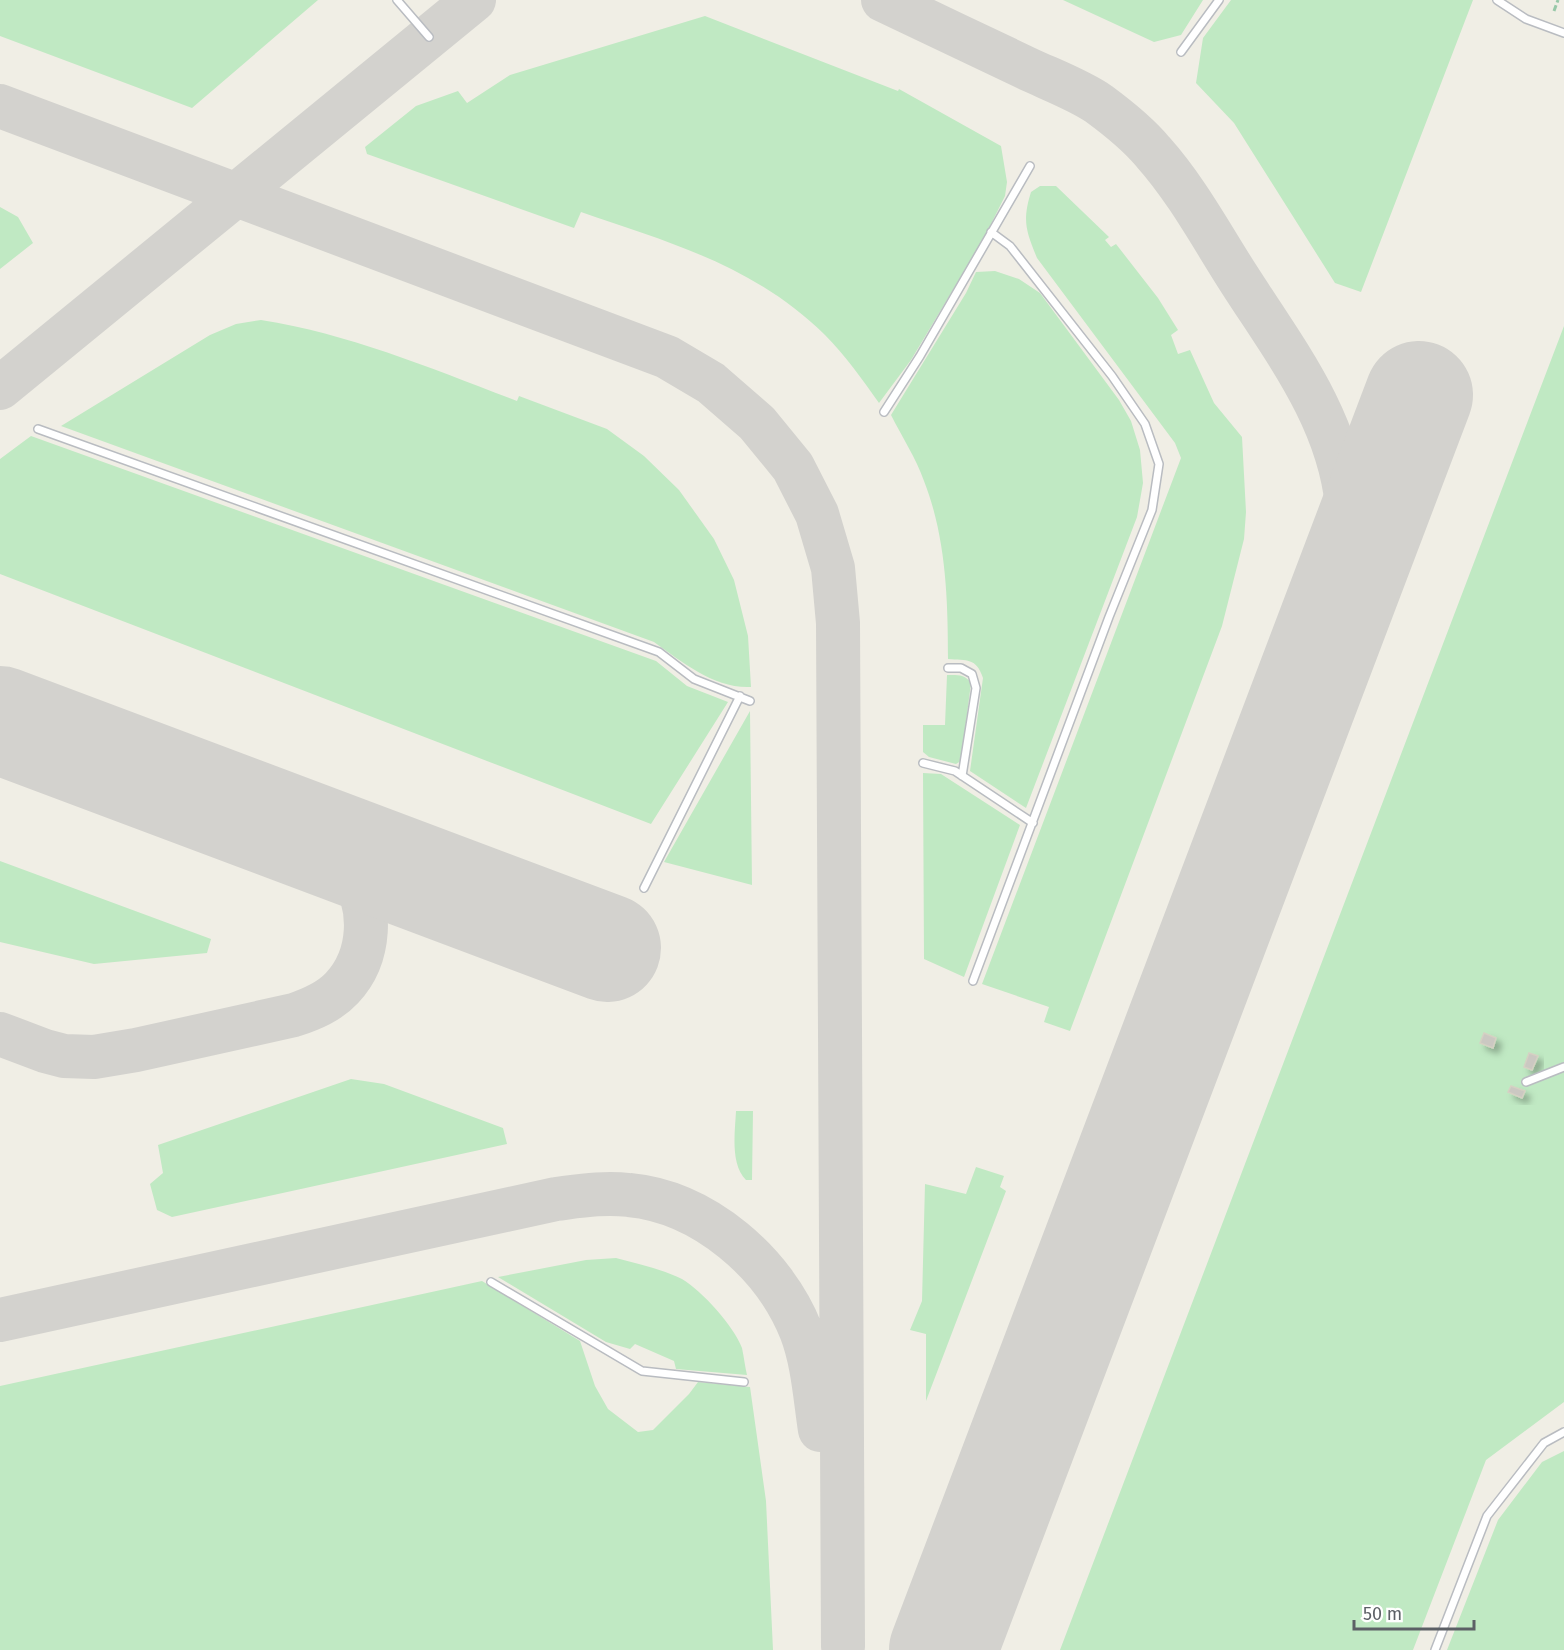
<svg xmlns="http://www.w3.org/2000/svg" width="1564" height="1650" viewBox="0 0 1564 1650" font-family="'Fira Sans',sans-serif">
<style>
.green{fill:#c0e9c3}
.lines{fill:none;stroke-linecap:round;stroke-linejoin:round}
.taxiway{stroke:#d3d2ce;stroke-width:44}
.runway{stroke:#d3d2ce;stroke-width:108}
.building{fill:#cbc8c2;stroke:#d5d1c3;stroke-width:1.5;filter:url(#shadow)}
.service-casing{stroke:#b9bcc1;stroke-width:10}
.path{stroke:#97c8a8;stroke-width:3;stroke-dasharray:6 3;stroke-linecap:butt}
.service{stroke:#fff;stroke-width:7}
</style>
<defs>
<filter id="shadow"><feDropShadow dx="5.5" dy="5.5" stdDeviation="3" flood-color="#0004"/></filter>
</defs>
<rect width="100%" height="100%" fill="#f0eee5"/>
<path class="green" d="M0,0H318L192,108L0,36Z
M1063,0H1203L1181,35L1154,42Z
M1231,0H1473L1361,292L1335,283L1234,123L1196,83L1203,38Z
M705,16L898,91L899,89L1001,146L1007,182L1005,196L984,238L911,360L879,403C862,379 845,355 825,335C755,266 671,243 581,212L574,228L367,154L365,147L416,106L458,91L467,103L510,75Z
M1040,186H1056L1109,237L1105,240L1111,247L1116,244L1158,298L1178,330L1171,335L1178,354L1190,350L1214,403L1242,437L1246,512L1244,539L1222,626L1070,1031L1044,1022L1049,1007L982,984L1181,458L1175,443L1037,258C1026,231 1022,221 1031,192Z
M0,207L18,217L33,243L0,269Z
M995,271L1019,279L1040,293L1119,400L1131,421L1140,450L1143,483L1137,517L1026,808L970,771L983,678C976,657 967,661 948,659C948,599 946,537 924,481C916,458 902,437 891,415L966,293L976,272Z
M261,320C350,334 433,369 517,401L519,396L607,429L644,456L679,490L714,539L734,580L748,636L751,687C715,689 682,662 654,642L61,426L210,335L236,324Z
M1564,326V1402L1486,1460L1413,1650H1060Z
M31,436L656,661L687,686L728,702L651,824L0,574V459Z
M947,675C957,675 965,674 971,683L961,761L956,764L929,757L923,752V725H945Z
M750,711L752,885L664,862Z
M923,773L941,774L1020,825L964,977L924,959Z
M0,861L211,939L207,953L94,964L0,942Z
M351,1079L384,1084L503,1128L507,1144L172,1217L157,1210L150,1184L163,1173L158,1145Z
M736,1111H753L752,1180H746C730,1164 735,1132 736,1111Z
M976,1167L1004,1176L1000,1187L1006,1191L926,1401V1334L910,1330L922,1301L925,1184L966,1194Z
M616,1258C638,1264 662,1269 682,1279C702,1291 734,1326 742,1348C744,1357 745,1367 747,1375L676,1369L674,1361L635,1344L630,1349L606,1342L498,1277L586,1260Z
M482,1281L580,1341L595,1386L608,1409L638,1432L653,1430L689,1394L698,1382L750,1387L766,1501L773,1650H0V1386Z
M1564,1451V1650H1447L1498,1520L1542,1462Z"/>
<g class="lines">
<path class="taxiway" d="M883,0C931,23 978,45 1026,68C1049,79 1079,90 1099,104C1118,118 1138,134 1153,152C1187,190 1212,237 1239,279C1285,351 1338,418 1347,505C1352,553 1337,598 1325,643
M0,106L667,357L711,383L757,423L793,467L817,514L833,568L838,623L843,1646
M0,388L474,0
M0,1034L45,1051L64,1056L94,1057L136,1050L294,1015C312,1009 329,1002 342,988C371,957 374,906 349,872C341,859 327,850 316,840
M0,1320L556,1199C580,1196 604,1192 629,1195C704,1202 774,1263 801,1331C813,1362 815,1397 820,1430"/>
<path class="runway" d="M0,720L607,948
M943,1650L1419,395"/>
</g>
<path class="building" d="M1484,1033L1496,1038L1493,1048L1480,1043Z
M1529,1053L1538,1056L1532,1070L1524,1067Z
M1511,1086L1525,1091L1522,1098L1508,1092Z"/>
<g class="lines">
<g class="service-casing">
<path id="service" d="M397,0L429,37
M1497,0L1526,19L1564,33
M1181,52L1219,0
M884,412L920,356L1030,166
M38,429L659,652L694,679L750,701
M948,668H961L972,674L976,688L962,776
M923,763L955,771L1033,823
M644,888L740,696
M973,981L1109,617L1152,510L1159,464L1145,424L1112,376L1010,246L991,232
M1526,1082L1564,1067
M491,1282L642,1371L744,1382
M1435,1650L1487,1516L1544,1443L1564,1432"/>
</g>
<path class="path" d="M1554,11L1558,0"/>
<use href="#service" class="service"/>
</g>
<path d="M1354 1620v9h120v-9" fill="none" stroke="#5c6066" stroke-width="3"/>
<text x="1363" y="1620" font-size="18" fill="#5c6066" stroke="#ffffff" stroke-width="4.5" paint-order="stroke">50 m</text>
</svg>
